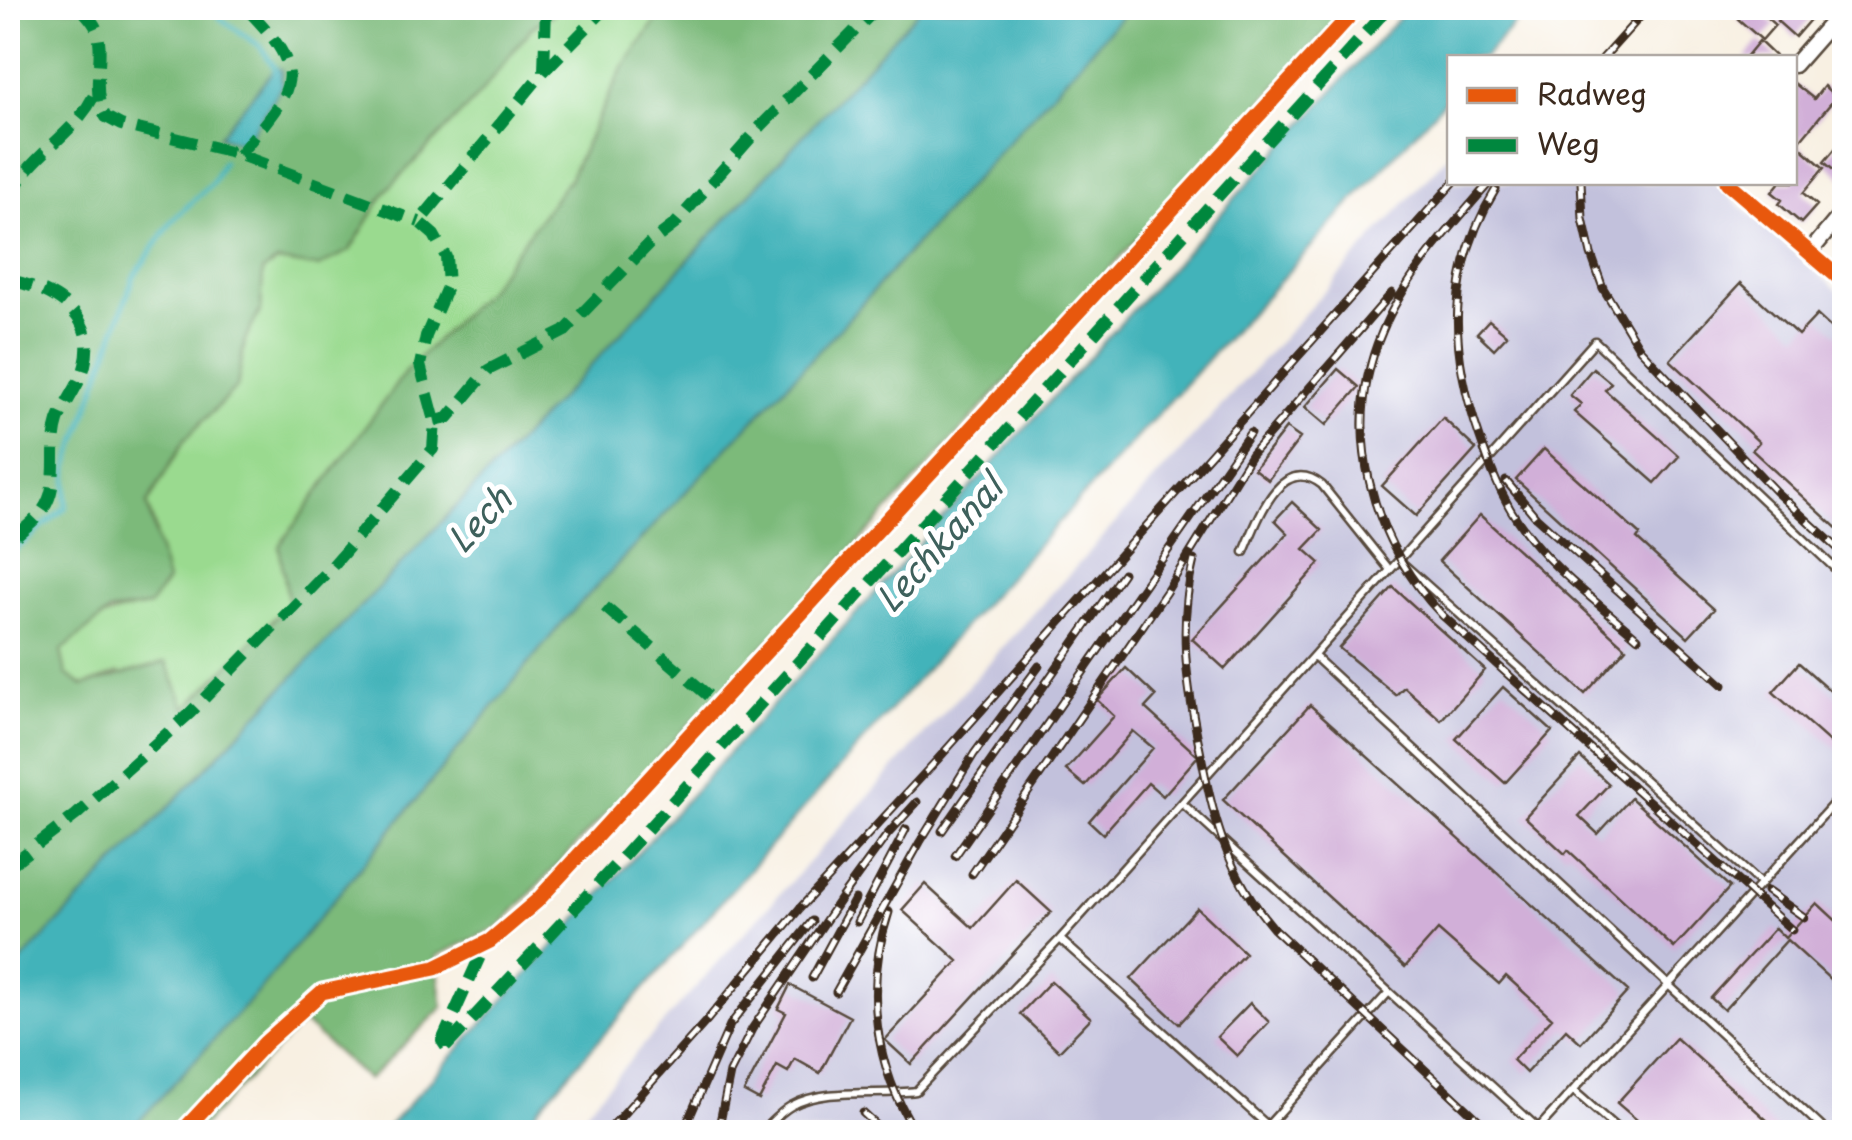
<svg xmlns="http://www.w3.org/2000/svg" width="1852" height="1140" viewBox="0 0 1852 1140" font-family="'Playpen Sans',sans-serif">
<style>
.industrial{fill:#c2c1dc}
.green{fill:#9ada8f;stroke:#6a8256;stroke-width:2.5}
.forest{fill:#7bba7a;stroke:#5b724c;stroke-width:2.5}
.water{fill:#43b3ba;stroke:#3f6e6c;stroke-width:2.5}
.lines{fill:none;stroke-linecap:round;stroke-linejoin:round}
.stream{stroke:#43b3ba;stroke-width:5}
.building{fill:#d1afd8}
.lane-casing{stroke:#57483b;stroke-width:11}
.street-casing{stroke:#57483b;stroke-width:19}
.lane{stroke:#fff;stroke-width:6}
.street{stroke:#fff;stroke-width:14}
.rail-casing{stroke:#3b2a1e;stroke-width:9}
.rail{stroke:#fff;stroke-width:5;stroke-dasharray:15;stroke-linecap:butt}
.quiet{stroke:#00873e;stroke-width:12;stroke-dasharray:25 12;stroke-linecap:butt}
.cycleway-casing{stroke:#fff;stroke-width:21}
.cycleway{stroke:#e8590c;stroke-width:15}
.labels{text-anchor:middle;stroke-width:10;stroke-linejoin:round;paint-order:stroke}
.water-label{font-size:35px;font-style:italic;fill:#3e615c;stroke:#fff}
</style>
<rect width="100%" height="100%" fill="#fff"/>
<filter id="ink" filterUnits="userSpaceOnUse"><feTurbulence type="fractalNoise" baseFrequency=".01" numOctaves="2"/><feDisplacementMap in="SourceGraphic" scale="20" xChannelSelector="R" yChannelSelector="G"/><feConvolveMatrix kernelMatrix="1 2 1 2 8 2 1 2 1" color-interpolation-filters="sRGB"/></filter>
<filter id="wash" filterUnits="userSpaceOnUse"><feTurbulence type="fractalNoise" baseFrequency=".0048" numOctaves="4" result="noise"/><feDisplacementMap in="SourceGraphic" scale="40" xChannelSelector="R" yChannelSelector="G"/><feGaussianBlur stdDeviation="2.25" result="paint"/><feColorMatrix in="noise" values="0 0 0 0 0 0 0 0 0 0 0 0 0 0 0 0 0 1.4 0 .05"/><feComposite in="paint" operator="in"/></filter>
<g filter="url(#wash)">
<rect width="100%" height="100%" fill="#f8f0e2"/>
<path class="industrial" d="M1449,154L1450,182L1714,183L1844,296V1132H568L636,1053Z"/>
<path class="green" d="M562,8H665L622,69L569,179L488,289L406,371L280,545L289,603L186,709L118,673L83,686L66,674L61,651C96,619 100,614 149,606L156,531L147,505L185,439L237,387L245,340L261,309L263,271L277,261L318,267L350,250L386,191L479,95L531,28Z"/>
<path class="forest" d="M8,8H562L531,28L479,95L386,191L350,250L318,267L277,261L263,271L261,309L245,340L237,387L185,439L147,504L167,581L149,606L109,612L61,651L66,674L83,686L166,662L186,708L289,604L279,546L406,371L488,289L569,179L622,69L665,8H921L584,373L8,975Z
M1129,8H1348L783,625L499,927L436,956L443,1007L368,1080L303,1022L196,1132H129L261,988L561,624L828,341Z"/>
<path class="water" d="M921,8H1129L828,341L561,624L261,988L129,1132H8V975L584,373Z
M1408,8H1529L1484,57L1450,58L1449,96L985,603L538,1109L524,1132H383Z
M275,68L281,69L282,85L244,144L219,136Z"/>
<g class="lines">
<path class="stream" d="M212,8L221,19L260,46L275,68L274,72
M8,556L66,507L68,467L134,276L173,220L213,182L223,162"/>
</g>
<g id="blocks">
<path class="building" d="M1749,8H1756L1775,25L1762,40L1738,19Z
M1789,8H1820L1795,37L1777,21Z
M1759,41L1777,58H1745Z
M1794,83L1814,99L1824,86L1836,97L1797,144L1824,168L1803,193L1817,205L1801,223L1779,204L1782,200L1772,192L1780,182H1794Z
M1844,138V179L1824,162Z
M1741,283L1798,335L1817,315L1844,340V535L1752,450L1759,442L1670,360Z
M1489,320L1507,335L1494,349L1477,333Z
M1593,368L1611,383L1605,390L1679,456L1655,483L1574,412L1581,404L1570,395Z
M1338,369L1359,387L1326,425L1305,407Z
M1443,418L1476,449L1416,516L1382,486Z
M1286,428L1300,438L1268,480L1254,469Z
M1544,449L1640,535L1637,539L1714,609L1688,637L1516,480Z
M1292,502L1322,530L1304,549L1320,563L1225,669L1192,639L1288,533L1275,520Z
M1480,515L1626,648L1585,694L1439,561Z
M1393,587L1485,670L1441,720L1404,687L1396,695L1339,648Z
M1799,663L1844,703V755L1773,692Z
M1126,668L1156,696L1145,708L1198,756L1163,796L1148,783L1103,834L1089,821L1153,748L1133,731L1085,786L1066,770L1114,716L1097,700Z
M1503,687L1552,731L1505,783L1456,739Z
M1310,705L1628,991L1581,1043L1566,1029L1526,1073L1513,1060L1552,1018L1506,976L1499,984L1438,930L1405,967L1223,800Z
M1580,757L1609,784L1579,816L1598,834L1631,798L1730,887L1674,948L1568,850L1565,854L1525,817Z
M1016,880L1051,912L911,1064L885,1040L958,961L902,910L925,884L973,928Z
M1817,903L1844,928V992L1787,940L1724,1010L1711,998L1775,928L1785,938Z
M1197,908L1245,953L1179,1024L1131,979Z
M1051,981L1091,1018L1059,1051L1020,1014Z
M790,985L850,1017L820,1073L795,1059L788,1072L777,1066L759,1100L744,1092L786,1013L778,1009Z
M1250,1003L1269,1022L1237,1056L1217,1037Z
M1676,1038L1780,1132H1651L1617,1103Z"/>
</g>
</g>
<g filter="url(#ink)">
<use href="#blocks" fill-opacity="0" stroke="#57483b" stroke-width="2.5"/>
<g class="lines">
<g class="lane-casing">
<path id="lane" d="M1837,320L1844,327
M1244,552C1257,522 1280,452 1322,485L1390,570
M1399,560L1761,884
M1314,656L1827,1132
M1182,803L1539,1129
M1060,939L1595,341L1844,577
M1574,1091L1621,1132
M761,1132C770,1124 780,1112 791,1106C825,1087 879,1096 916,1091L1060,939L1275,1132
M1262,1132L1389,992
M1535,1132L1844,792"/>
</g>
<g class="street-casing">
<path id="street" d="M1794,65L1844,8
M1727,182L1844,282
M1810,252L1844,211"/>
</g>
<use href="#lane" class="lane"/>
<use href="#street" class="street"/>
<g class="rail-casing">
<path id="rail" d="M1603,58L1648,8
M1490,182C1451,227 1405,276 1382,332C1340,430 1371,541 1443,616L1792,930
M1581,182L1583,219L1591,254L1603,288L1640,349L1775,491L1844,554
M1496,189C1446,271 1449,350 1480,438C1493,476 1506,509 1532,540C1562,577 1603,607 1638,638
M1506,481L1536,517L1723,685
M1194,560C1178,624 1186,681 1199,745C1213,816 1225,872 1274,929L1483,1124
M942,831L1123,573
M955,856L1250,433
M972,874L1166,592L1251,455L1392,293
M1767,891L1804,917
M889,912C864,987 874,1067 916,1132
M857,922L906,829
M812,978L855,899
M836,992L920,842L974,754L1039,666
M863,1113L884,1132
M607,1132L708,1019L800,908L938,759L1454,182
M683,1132L730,1025L812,921
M718,1132L730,1073L752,1029L841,898L887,835L917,802"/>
</g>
<use href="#rail" class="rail"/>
<path class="quiet" d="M81,8C85,13 93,21 96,28C107,58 88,88 106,117L121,125L229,151L419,222
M544,71L546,8
M239,155C294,87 313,76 246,8
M8,201C27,155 77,135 96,91
M8,280C52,288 98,314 85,365C80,385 65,402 58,421C54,433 54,447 54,460C54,506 44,513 8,542
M435,421L448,418L488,370L565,331L649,244L675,224L761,126L877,8
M605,607L719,705
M8,867L76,815L190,713L330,569L433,449L435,421L420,365L426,336L448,285L446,257L434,235L419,222L544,71L606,8
M446,1047L617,863L1388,8
M446,1047L442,1041L486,943"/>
<g class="cycleway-casing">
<path id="cycleway" d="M1727,182L1844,282
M182,1132L265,1043L322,992L435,968L490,941L537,901L1357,8"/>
</g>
<use href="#cycleway" class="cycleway"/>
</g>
</g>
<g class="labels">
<g class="water-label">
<text transform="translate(480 520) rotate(-47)" y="12">Lech</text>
<text transform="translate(940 544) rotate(-48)" y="12">Lechkanal</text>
</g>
</g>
<rect width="1852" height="1140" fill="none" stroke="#fff" stroke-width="40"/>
<rect x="1447" y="55" width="350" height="130" fill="#ffffff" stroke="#b1aaa5" stroke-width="2.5"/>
<rect x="1467" y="88" width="50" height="15" fill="#e8590c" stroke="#b1aaa5" stroke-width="2.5"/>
<text x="1537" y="105" font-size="30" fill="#3b2a1e">Radweg</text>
<rect x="1467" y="138" width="50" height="15" fill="#00873e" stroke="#b1aaa5" stroke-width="2.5"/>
<text x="1537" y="155" font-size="30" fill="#3b2a1e">Weg</text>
</svg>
